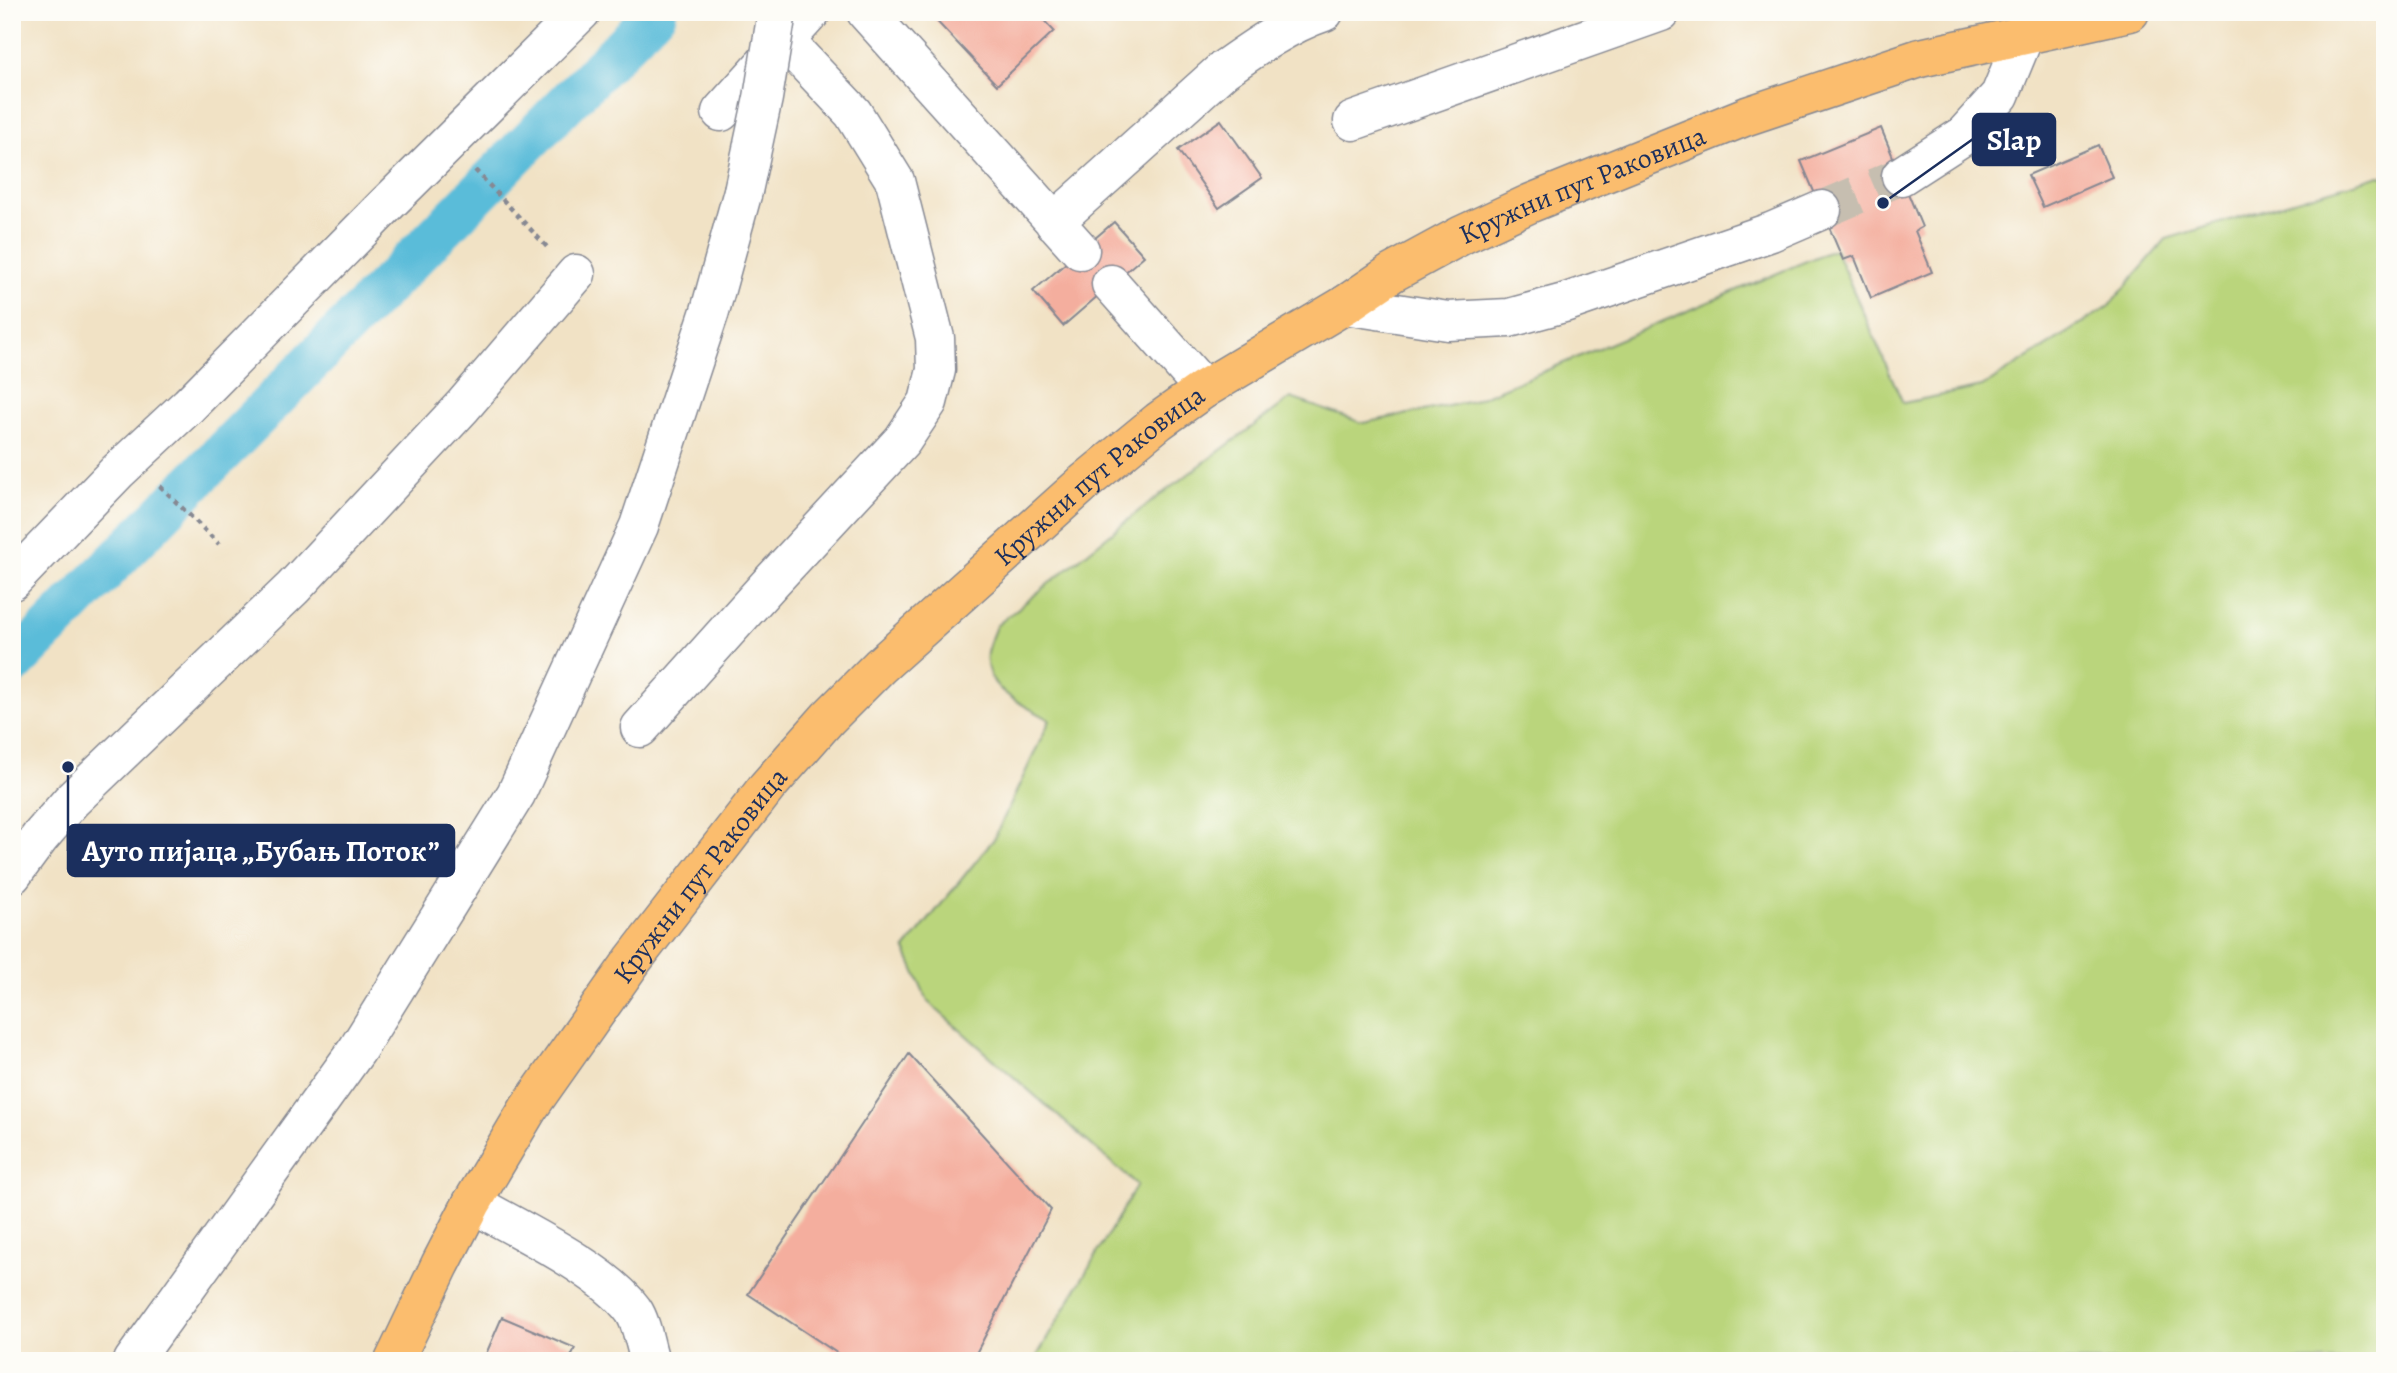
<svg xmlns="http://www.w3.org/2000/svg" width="2397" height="1373" viewBox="0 0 2397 1373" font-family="Alegreya,serif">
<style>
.green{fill:#bad57b;stroke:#6a826c;stroke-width:2}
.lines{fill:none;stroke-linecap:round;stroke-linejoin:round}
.canal{stroke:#5abcd9;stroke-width:42}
.building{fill:#f4ae9e}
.minor-tunnel{stroke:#c6beb0;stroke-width:38;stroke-dasharray:38 19;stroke-linecap:butt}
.minor-casing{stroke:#868892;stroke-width:41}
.major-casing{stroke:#868892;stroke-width:41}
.path{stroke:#868892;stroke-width:4.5;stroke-dasharray:5 5;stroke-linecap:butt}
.minor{stroke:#fff;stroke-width:38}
.major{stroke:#fbbd6e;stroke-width:38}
.minor-bridge-casing{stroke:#868892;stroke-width:41;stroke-linecap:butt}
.minor-bridge{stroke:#fff;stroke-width:38}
.labels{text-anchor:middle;stroke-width:5;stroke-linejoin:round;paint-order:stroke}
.street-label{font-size:28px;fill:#1b2f5e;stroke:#fdfcf7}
.leader{fill:none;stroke:#1b2f5e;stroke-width:2.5}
.callout-dot{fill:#1b2f5e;stroke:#fdfcf7;stroke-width:2.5}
.callout{fill:#1b2f5e;stroke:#1b2f5e;stroke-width:2.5}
.callout-label{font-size:30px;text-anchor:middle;font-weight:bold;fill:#fff}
</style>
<rect width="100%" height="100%" fill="#fdfcf7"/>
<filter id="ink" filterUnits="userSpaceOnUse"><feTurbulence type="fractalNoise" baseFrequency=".0143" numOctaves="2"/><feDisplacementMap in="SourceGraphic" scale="14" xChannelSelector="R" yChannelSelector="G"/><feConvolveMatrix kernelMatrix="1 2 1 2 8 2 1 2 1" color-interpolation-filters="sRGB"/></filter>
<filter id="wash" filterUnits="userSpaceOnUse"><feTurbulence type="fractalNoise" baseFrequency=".00686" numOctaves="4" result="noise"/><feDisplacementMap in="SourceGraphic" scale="28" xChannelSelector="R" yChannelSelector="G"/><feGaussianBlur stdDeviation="1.57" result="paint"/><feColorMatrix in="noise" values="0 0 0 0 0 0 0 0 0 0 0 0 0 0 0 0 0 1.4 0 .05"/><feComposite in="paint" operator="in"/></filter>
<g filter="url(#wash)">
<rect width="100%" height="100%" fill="#f1e2c5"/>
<path class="green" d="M2380,175L2385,176V1361H1034L1137,1185L928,1002L905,949L994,839L1050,720C1024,704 982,691 987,653C988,644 993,635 996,626L1140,510L1291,398L1363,423L1473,401L1835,249L1903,403L1982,387L2109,306L2166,239Z"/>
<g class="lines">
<path class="canal" d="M12,666L656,12"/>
</g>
<g id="blocks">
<path class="building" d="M928,12H1036L1054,31L997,85Z
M1221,120L1262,178L1219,208L1178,150Z
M1881,128L1922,227L1915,231L1932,272L1871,298L1854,256L1843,260L1801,161Z
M2098,145L2112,177L2043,207L2028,175Z
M1114,222L1144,256L1063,326L1033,291Z
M909,1054L1051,1210L972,1361H849L748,1294Z
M502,1317L575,1348L569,1361H483Z"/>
</g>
</g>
<g filter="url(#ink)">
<use href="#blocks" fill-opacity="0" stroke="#868892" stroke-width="2"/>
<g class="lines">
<path class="minor-tunnel" d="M1822,210L1901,176"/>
<g class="minor-casing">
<path id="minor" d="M866,12L1080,250
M721,112L811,12
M1353,121L1661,12
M1901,176L1963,136L2000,95L2025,34
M1054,222L1223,70C1254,48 1288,24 1324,12
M1111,284L1204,389
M1345,305L1448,321L1509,318L1564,303L1771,232L1822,210
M12,581L118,471L189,405L384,207L581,12
M640,728L771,582L902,441L928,402L936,370L935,338L895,181L853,113L785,41
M12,875L40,837L71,801L293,588L463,406L576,274
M472,1203C517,1229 603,1269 633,1310C642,1323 645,1346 650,1361
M133,1361L357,1050L516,794L639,526L710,311L743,191"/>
</g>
<g class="major-casing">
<g id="major">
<path id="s1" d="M394,1361L440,1265L472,1203L528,1109L633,960L767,787L828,718L880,666L1086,481L1159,421L1204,389L1345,305L1392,273L1462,235L1531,203L1747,116L1920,58L2130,12"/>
</g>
</g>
<path class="path" d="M475,170L548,248
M160,486L219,544"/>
<use href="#minor" class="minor"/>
<use href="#major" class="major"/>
<g class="minor-bridge-casing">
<path id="minor-bridge" d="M743,191L763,98L777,12"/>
</g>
<use href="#minor-bridge" class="minor-bridge"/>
</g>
</g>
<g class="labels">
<g class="street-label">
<text dy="10" stroke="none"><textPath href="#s1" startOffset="1710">Кружни пут Раковица</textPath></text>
<text dy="10" stroke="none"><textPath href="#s1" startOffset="1143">Кружни пут Раковица</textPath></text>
<text dy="10" stroke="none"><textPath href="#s1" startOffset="576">Кружни пут Раковица</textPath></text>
</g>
</g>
<path class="leader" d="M1883 203L1973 139M68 767L68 851"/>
<g class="callout-dot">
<circle cx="1883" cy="203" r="7"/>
<circle cx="68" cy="767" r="7"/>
</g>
<g class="callout">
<rect x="1973" y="114" width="82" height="51" rx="7"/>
<rect x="68" y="825" width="386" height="51" rx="7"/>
</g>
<g class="callout-label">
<text x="2014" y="150">Slap</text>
<text x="261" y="861">Ауто пијаца „Бубањ Поток”</text>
</g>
<rect width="2397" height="1373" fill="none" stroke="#fdfcf7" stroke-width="42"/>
</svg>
